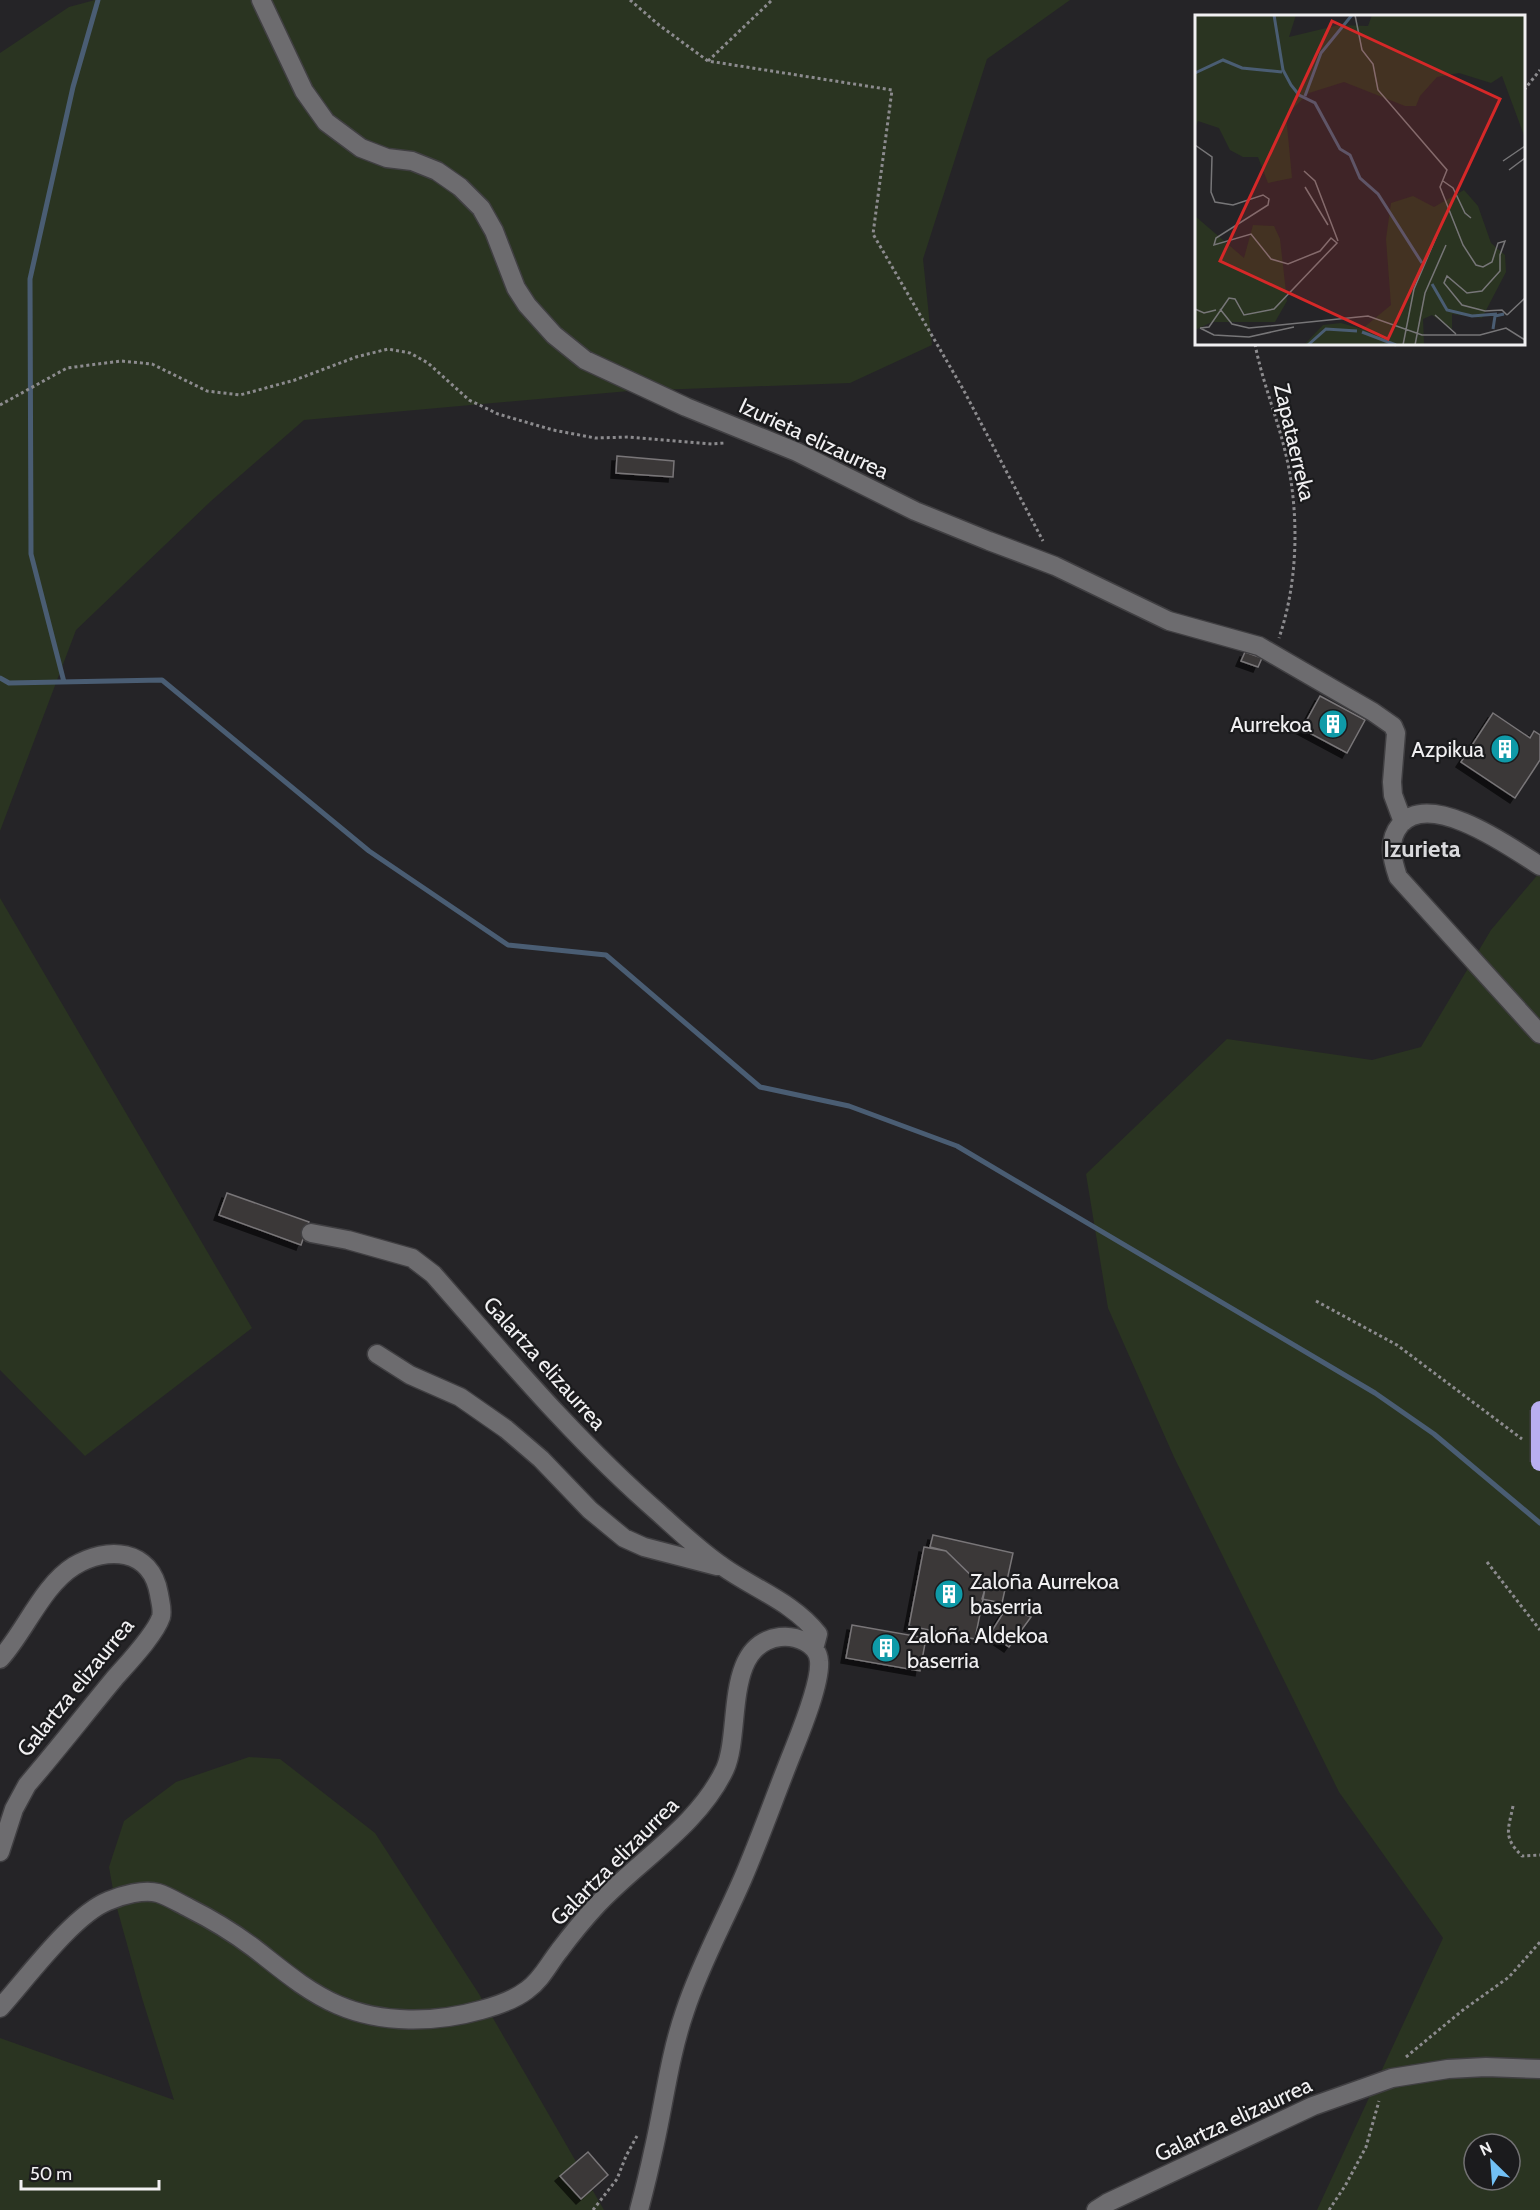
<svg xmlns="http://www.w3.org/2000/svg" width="1540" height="2210" viewBox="0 0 1540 2210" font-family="Cabin,sans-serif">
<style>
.green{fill:#2a3421;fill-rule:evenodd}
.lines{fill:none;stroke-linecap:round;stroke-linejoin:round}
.stream{stroke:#4a5d73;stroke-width:5}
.building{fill:#3a3739;stroke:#797678;stroke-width:1.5;filter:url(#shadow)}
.minor-casing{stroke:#403f42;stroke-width:21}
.path{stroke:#8c8b8e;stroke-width:3;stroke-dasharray:3 3;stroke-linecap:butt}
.minor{stroke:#6d6c6f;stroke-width:18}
.highway-bridge-casing{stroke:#403f42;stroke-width:21;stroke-linecap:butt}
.highway-bridge{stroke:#b9aef0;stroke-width:18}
.labels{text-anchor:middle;stroke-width:4.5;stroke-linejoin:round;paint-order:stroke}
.street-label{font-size:22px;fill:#f1f0f2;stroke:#1b1b1d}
.poi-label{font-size:22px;fill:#f1f0f2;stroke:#1b1b1d;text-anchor:end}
.neighbourhood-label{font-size:24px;font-weight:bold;fill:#d9d9dc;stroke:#1b1b1d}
.inset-river{fill:none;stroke:#4a5d73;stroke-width:3}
.inset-road{fill:none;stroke:#777678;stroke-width:1.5}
.view{fill:#d62828;fill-opacity:0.15;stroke:#d62828;stroke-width:3}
.inset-edge{fill:none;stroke:#f1f0f2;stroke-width:3}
</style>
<defs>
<filter id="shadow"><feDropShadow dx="-5" dy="5" stdDeviation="0" flood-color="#0009"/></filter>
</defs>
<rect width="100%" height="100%" fill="#252427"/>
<path class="green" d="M95,0H1070L987,59L923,259L932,345L850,383L629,391L304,420L211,501L76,630L0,831V53L69,7Z
M1540,872V2210H1317L1443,1938L1339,1792L1174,1457L1108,1308L1086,1174L1227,1039L1372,1060L1421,1047L1491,930ZM1474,2144H1510V2180H1474Z
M0,898L252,1328L85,1456L0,1370Z
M249,1757L280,1759L375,1833L479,1994L604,2210H0V2038L174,2100L142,1998L115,1901L109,1867L124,1821L176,1782Z"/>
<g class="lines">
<path class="stream" d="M0,678L9,683L162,680L369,851L508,945L606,955L760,1087L849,1106L957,1146L1375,1393L1434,1434L1540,1523
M64,682L31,554L30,279L73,87L98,0"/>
</g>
<path class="building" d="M617,456L674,461L673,477L616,473Z
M1245,652L1262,658L1258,667L1241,661Z
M1320,696L1365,720L1347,753L1302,729Z
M1493,713L1530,738L1534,731L1540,735V760L1515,798L1461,762Z
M227,1193L309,1222L301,1245L219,1215Z
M933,1535L1013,1553L1002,1603L982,1599L985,1589L946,1551L930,1547Z
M924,1547L946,1551L985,1589L975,1639L909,1626Z
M1007,1607L1031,1617L1009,1647L990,1634Z
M852,1625L926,1638L920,1671L846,1658Z
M588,2152L608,2175L581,2199L560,2176Z"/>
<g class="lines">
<g class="minor-casing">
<path id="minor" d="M261,0L304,91L326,122L361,148L387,158L412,161L437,171L460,187L481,208L494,231L516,288L527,305L554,335L585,360L686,407L797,452L915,511L989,541L1055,566L1169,621L1259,646L1373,712L1393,726L1396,733L1392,782L1393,795L1403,822
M1540,866C1512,848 1430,789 1400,825C1387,841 1392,859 1398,877L1540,1034
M311,1233L348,1240L412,1258L433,1274C506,1357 576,1441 659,1513C679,1531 700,1551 722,1566C754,1589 793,1602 818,1634L814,1649
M377,1354L410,1375L460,1397L506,1429L541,1459L590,1510L624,1538L644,1547L717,1566
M0,1659C25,1632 42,1586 74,1566C107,1546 151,1548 159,1594C160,1601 163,1610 161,1617C155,1635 127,1664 114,1679C85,1714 57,1750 27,1785L14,1809L0,1852
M0,2008C27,1978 73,1915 108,1901C122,1895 144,1889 158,1893C168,1896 179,1903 189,1908C211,1919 234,1933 254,1948C281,1969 306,1991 338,2005C382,2024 435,2023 481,2010C496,2006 514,2000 527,1990C542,1979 548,1965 559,1951C571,1935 584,1919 597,1905C639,1860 698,1826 725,1769C742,1731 723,1644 780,1637C796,1635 818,1644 819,1661C821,1682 801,1731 793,1751C776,1793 761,1836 743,1878C724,1922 700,1965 685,2011C669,2057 664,2105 653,2152C649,2171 644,2191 639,2210
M1096,2210L1107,2203L1313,2106L1392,2078L1448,2069L1486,2067L1540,2069"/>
</g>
<path class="path" d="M630,0L659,25L708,61L892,90L873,234L963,389L1043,541
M708,61L772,0
M1524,90L1540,70
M1255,344C1263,386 1281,426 1289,469C1299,524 1297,585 1279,638
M0,405L67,368L121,361L152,364L207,391L240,395L295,380L356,357L388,349L410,353L428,363L469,400L498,414L553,430L595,438L629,437L712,444L725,443
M1316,1301L1397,1345L1522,1439
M1487,1562L1540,1630
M1513,1806C1508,1831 1503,1837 1522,1856L1540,1855
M1406,2057L1463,2010L1509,1977L1540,1942
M593,2210L617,2179L626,2156L637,2136
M1329,2210L1345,2186L1366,2147L1379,2101"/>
<use href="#minor" class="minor"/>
<g class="highway-bridge-casing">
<path id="highway-bridge" d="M1540,1410V1462"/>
</g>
<use href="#highway-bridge" class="highway-bridge"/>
</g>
<defs>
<g id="building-disc" transform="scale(1.5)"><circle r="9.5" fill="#0f9aa8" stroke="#1b1b1d"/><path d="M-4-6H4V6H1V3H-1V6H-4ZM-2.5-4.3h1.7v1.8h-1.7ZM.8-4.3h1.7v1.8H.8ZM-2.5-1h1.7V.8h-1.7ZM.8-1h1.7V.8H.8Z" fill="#fff"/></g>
</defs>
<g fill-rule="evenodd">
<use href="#building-disc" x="1333" y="724"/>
<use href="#building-disc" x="1505" y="749"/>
<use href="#building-disc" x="949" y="1594"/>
<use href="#building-disc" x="886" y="1648"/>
</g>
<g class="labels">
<g class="street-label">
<text transform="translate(814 438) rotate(25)" y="8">Izurieta elizaurrea</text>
<text transform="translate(1295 442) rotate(77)" y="8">Zapataerreka</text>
<text transform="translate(545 1363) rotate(48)" y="8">Galartza elizaurrea</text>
<text transform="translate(75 1687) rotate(-51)" y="8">Galartza elizaurrea</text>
<text transform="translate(614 1861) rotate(-45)" y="8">Galartza elizaurrea</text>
<text transform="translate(1233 2119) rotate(-25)" y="8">Galartza elizaurrea</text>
</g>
<g class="poi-label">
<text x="1312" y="732">Aurrekoa</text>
<text x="1484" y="757">Azpikua</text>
<text x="970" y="1589" text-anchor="start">Zaloña Aurrekoa<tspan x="970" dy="25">baserria</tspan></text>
<text x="907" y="1643" text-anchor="start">Zaloña Aldekoa<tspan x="907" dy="25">baserria</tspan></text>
</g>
<g class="neighbourhood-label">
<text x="1422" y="857">Izurieta</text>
</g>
</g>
<g transform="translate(1195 15)">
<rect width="330" height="330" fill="#252427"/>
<path d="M0,0H101L94,22L144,10L173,11L177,0H330V123L307,61L296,68L264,58L242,62L225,81L221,91H210L149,67L114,78L91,100L97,163L73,168L63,142H48L35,135L24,113L3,106L0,113ZM269,175L283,191L296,228L310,240L311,257L287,303L257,299V314L237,300L228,304L229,330H109L128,310L146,308L167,314L196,290L191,224L196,188L218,181L239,192ZM0,201L49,243L58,210L79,211L85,224L92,286L80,307H17L0,315Z" fill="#2a3421"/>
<path class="inset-river" d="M79,0L88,55L96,70L104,80L120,88L145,134L155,140L165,163L183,179L227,248M0,58L28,45L47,53L87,57M110,81L126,38L157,0M237,269L252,295L277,301L302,299M298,314L300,301L309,299M167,317L201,330M113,330L131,314L162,316"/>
<path class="inset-road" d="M160,0L167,35L178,49L183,75L252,155L245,172L268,230L281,250L288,252L297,247L303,228L310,226L305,240V256L287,276L272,278L252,261L249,268L267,290L290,296L307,295L312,300M0,130L17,142L16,177L20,187L38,190L68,180L74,184L73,190L21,223L19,230L56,219L76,244L93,249L125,236L136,223L142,228L79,294L49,300L40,284L34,283L14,312L5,313M308,146L330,131M314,155L330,143M109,156L120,166L143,226M248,166L258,173L270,198L276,203M110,172L133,210M0,294L9,298L21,295M25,294L37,309L54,313L173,301L227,320H285L311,313L330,325M240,300L261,319M312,300L330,283M5,313L19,320L54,322L99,312M208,330L219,274L242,220M220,330L230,278L251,230"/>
<path class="view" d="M137,6L305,84L193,324L25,246Z"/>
<rect width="330" height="330" class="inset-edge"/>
</g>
<g transform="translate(1492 2162) rotate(335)"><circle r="28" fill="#1b1b1d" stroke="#717072" stroke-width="1.5"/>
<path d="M0-4.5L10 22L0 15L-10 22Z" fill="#72c1f5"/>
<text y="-9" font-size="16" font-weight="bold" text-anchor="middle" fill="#f1f0f2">N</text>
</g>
<path d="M21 2180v9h138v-9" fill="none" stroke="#f1f0f2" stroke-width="3"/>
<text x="30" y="2180" font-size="18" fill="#f1f0f2" stroke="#1b1b1d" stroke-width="4.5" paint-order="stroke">50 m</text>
</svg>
